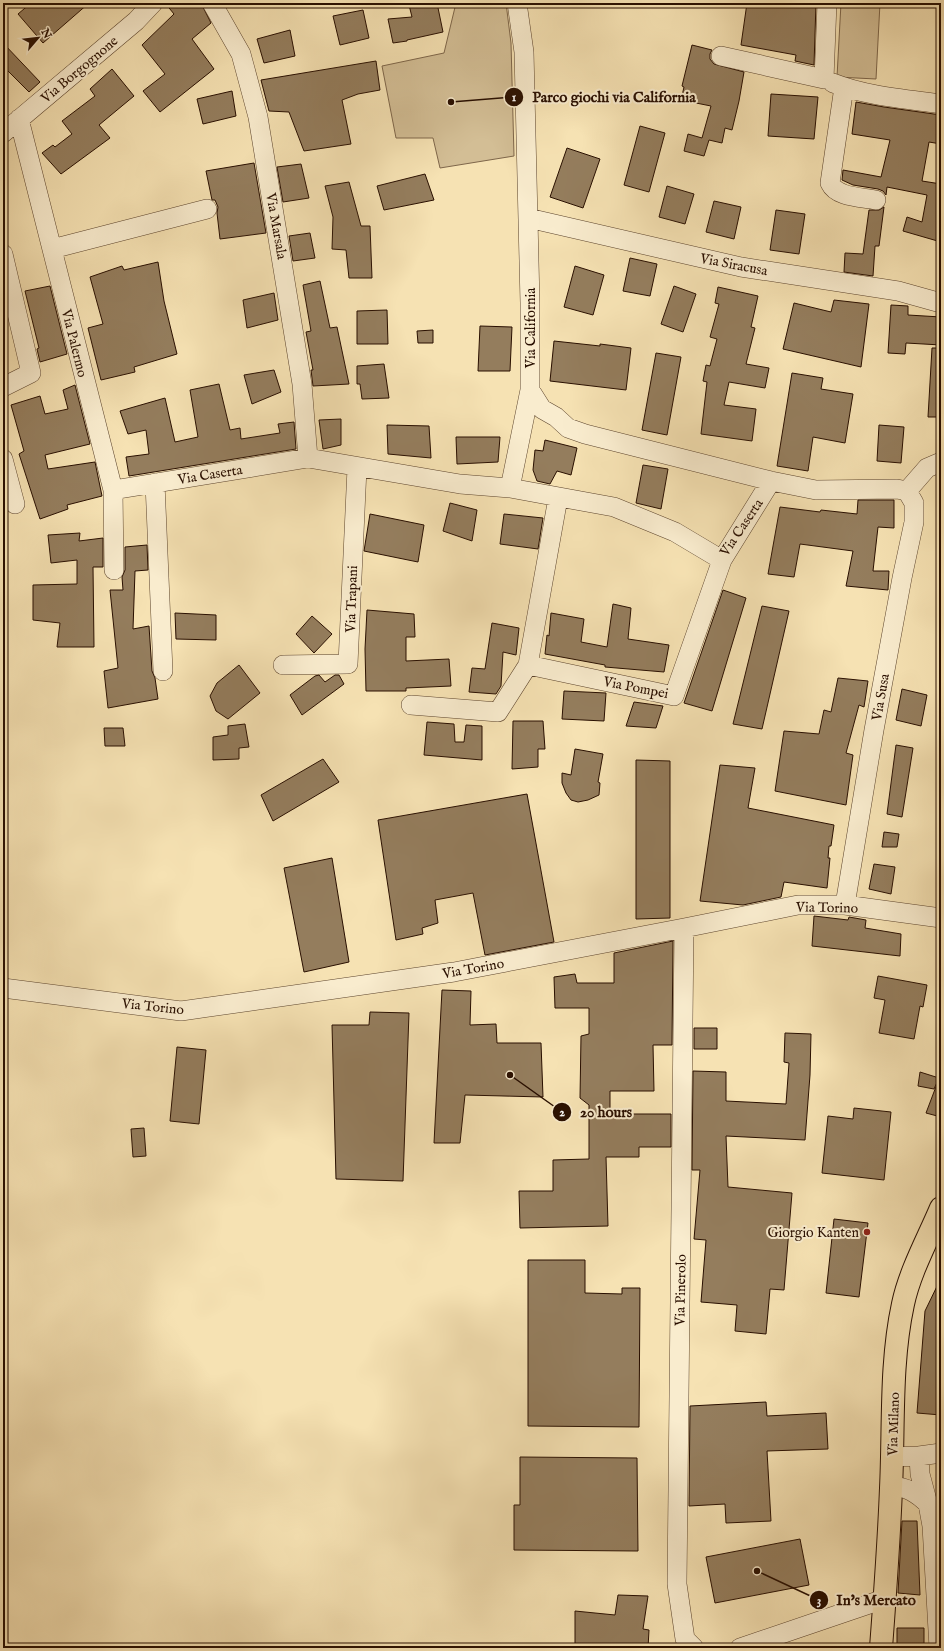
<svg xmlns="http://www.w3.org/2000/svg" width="944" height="1651" viewBox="0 0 944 1651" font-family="'IM FELL English',serif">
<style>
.green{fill:#d3be95;stroke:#7e664a}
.building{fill:#947d5d;stroke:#290f00}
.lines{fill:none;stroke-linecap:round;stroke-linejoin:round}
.minor-casing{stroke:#5c442d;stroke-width:20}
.major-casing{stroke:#290f00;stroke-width:24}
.minor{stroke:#f9ecce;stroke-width:19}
.major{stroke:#f6e2b3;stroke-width:22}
.poi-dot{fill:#8f2418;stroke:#f9ecce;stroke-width:1.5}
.labels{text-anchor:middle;stroke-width:4;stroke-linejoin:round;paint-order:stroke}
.street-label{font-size:14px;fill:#290f00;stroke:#f9ecce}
.poi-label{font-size:14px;fill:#290f00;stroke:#f9ecce;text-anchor:end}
.leader{fill:none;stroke:#290f00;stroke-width:1.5}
.callout-dot{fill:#290f00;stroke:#f9ecce;stroke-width:1.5}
.mark-label{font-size:12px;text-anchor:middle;font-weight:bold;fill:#fff}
.callout-label{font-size:15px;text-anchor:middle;font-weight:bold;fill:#290f00;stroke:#f9ecce;stroke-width:4;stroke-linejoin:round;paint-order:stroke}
</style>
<rect width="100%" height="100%" fill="#f6e2b3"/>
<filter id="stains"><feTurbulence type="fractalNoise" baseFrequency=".005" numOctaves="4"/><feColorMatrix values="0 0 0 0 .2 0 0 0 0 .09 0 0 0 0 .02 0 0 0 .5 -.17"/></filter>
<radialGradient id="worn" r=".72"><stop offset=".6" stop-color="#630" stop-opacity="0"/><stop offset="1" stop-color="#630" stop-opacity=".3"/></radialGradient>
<path class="green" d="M456,3H506L511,43L514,156L440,168L433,138H396L382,66L444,53Z
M841,3H880L876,79L837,77Z"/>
<path class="building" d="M31,3H89L43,43L18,14Z
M165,3H201L211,23L192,39L214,69L160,112L143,91L165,74L142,45L174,14Z
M418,3H437L443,32L407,40V41L393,43L388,19L412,17L409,5Z
M747,3H816L814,65L795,61L796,55L741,45Z
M363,10L369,38L340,45L333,16Z
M290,30L295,56L264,63L257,39Z
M3,43L40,82L29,92L3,66Z
M692,45L712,50L710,54V59L714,64L744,72L739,101L732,130L725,128L722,143L709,140L704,156L684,151L688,134L702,138L711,106L681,100L684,87L682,86Z
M376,61L380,90L358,94L342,100L351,144L304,151L289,112L269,111L261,80Z
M112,69L134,96L99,125L110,138L61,174L42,153L53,145L55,147L72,134L62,121L95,96L90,89Z
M232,91L236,116L203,124L197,99Z
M771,94L818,97L814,139L768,136Z
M856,102L884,107L941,115V144L929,142L922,181L941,184V242L903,231L907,217L922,222L927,195L887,187L886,195L883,191L878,189L853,185L842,180L843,170L881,177L890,140L852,134Z
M640,126L665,133L649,192L624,185Z
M567,148L600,159L583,208L550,197Z
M254,163L266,233L220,239L217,213L218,207L215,200H212L206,171Z
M301,164L309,198L283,202L277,167Z
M425,174L434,200L384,210L377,186Z
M349,182L361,226H370L372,278H349L346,250L332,249L333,217L325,186Z
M667,186L694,194L685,224L659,217Z
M714,201L741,207L734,239L706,232Z
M884,207L879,246H875L873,276L844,272L845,253L863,254L869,210H879Z
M776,210L805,214L799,254L770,250Z
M310,233L315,258L293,261L289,236Z
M630,258L657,264L650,296L623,291Z
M158,262L164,301L177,354L134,367L135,372L101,380L88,328L103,324L90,277L122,266L124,270Z
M575,266L604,275L593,315L564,307Z
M320,281L330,328L337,327L349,384L313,386L311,370H313L306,332L311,331L303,285Z
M50,286L67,354L40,362L37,349L39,348L25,291Z
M674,286L696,294L683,332L661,324Z
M718,287L758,296L751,327L755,328L746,364L769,368L765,388L729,382L724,405L756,409L752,441L701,434L707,382L703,381L706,365L710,366L717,339L710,337L719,304L715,303Z
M274,293L278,320L247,328L243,300Z
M834,300L869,304L861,367L783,349L794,303L831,312Z
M891,305L908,306V315L941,317V345L906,343L905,354L888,353Z
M387,310L388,344H357V311Z
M480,326L512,327L510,371H478Z
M433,330V343H418L417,331Z
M554,341L600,346V344L631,348L626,390L550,381Z
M932,348H941V417H928Z
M656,353L681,357L667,435L642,430Z
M384,364L389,398L362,399L360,384H357V366Z
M274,370L281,392L252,404L244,375Z
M792,373L823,378L821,389L853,394L845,443L813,437L808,471L777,466Z
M219,384L230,430L240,428L241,439L280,433L278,424L294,422L296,449L129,476L126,457L149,454L146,430L128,434L120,411L165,398L175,442L198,437L190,390Z
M75,385L90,444L45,455L48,469L95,462L102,496L67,505L68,509L40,519L19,454L24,451L11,405L40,396L45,414L68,409L63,390Z
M341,419V445L323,449L319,420Z
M387,425L429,426L431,458L388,454Z
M879,425L904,427L901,463L877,461Z
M456,437H500L498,462L457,464Z
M545,440L577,448L571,475L557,471L550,484L537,481L533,470L535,450L543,451Z
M643,465L668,469L661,509L636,503Z
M858,500H894V528L878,527L873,571H889L888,590L846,586L853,551L800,544L794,577L768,574L780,507L820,512L821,510L857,514Z
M450,503L477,510L472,541L443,531Z
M370,514L424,525L418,562L364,551Z
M504,514L543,518L538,549L500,544Z
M80,533L79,541L103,538V567H93L94,647H57L60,623L33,620V585L77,584V560L51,563L48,535Z
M147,545L148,570L135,571L133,629L149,626L152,671L155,678L158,699L108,708L104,671L118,668L110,590H123L122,577L125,570V547Z
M723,590L746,598L712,711L684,703Z
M613,604L631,608L628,639L669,645L664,672L605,667V665L545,654L547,635L549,636L551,613L584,619L581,642L607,647Z
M762,606L789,611L762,729L733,724Z
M367,610L414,614L415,637H406V661L449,659L451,686L406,688V691H366L365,649Z
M175,613L216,615V640L176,639Z
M312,616L332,634L314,653L296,634Z
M492,623L519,628L516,655L503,652L501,686L496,694L469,692L472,668L485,669Z
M239,665L260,693L228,719L216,711L210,696L217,683Z
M319,675L325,682L335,675H339L344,684L302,715L290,695L315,676Z
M838,678L868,681L864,707L859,705L846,753L853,755L846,805L775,791L784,731L819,734L824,710L831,712Z
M902,689L927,695L921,726L896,720Z
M564,691L606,693L604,721L562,719Z
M634,702L663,706L656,728L626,726Z
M513,721H543L545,749H538V767L512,769Z
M427,722L454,724L455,742H464L466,725L482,726V760L424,755Z
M245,724L249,747L239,748V759L213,760V737L228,735V726Z
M104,728H123L125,746H105Z
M896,745L913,748L902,817L887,814Z
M575,749L603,754L598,782L600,783L599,795L588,800L578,802L571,800L566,793L562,783V773L571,775Z
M323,759L339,782L273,821L261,795Z
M636,760L670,761V918L636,919Z
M720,765L755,768L748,808L834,825L831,846H829L828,858H830L827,888L784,882L781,897L743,905L700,901Z
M527,794L554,942L485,955L473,893L435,900L438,923L422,928L423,934L396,940L378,820Z
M884,832L899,834L897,847H882Z
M332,858L349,962L304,972L284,868Z
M874,864L895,867L891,894L869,889Z
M814,916L848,920L849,917L866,920L865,928L901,934L900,956L812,946Z
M673,941L672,1045H653L654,1091H610V1114H671V1147H639V1157H606L608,1226L520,1228L519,1191H553V1160L589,1159V1105L580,1098L581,1036L589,1034V1008H555L554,977L575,974L577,983H614V953Z
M878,976L927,985L923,1007L920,1006L914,1039L879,1033L885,1000L874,998Z
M442,990L471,991L470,1025L496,1024L497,1043H541L543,1097L465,1095L460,1143H434Z
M370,1012L409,1013L403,1181L336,1179L332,1025H369Z
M694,1028H717V1049H694Z
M785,1033L811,1034L810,1075L805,1140L726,1136L728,1187L792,1193L784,1290L770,1289L766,1334L735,1331L737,1305L701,1302L706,1240L694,1239L700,1170H692L693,1071L726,1072V1101L786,1104L789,1063L784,1062Z
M177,1047L206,1050L199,1124L170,1121Z
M920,1072L939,1078L934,1089L918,1086Z
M940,1076H941V1117L926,1113Z
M854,1108L891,1112L884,1180L822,1173L828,1116L853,1119Z
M144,1128L146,1156L133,1157L131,1129Z
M834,1219L868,1223L859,1297L826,1293Z
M528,1260H585V1293L622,1294V1288H640L639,1427L528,1426Z
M941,1278V1415L917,1413L925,1311Z
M766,1402L767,1416L826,1413L828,1449L767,1451L771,1521L726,1523L725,1504L689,1506L690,1406Z
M520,1457L637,1458L638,1551L514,1550V1505H520Z
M902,1521H917L920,1595L898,1593Z
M800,1539L809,1585L715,1603L706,1557Z
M618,1595L648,1596L643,1629L649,1630L648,1648H575V1611L615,1615Z
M897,1628H924V1648H897Z"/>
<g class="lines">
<g class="minor-casing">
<path id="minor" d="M212,3L241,54L258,117L302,384L308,458
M517,3L524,52L530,303V390L542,409L556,417L568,428L585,434L771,481L816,490L897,489L907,491
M721,56L824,79L827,3
M833,83C866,96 905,99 941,104
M844,87L830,183C837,198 862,197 876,200
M19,119L113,490L114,570
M3,133L136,21L153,3
M528,218L741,267L898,291L941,303
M52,249L207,209
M3,254L31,373L3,387
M3,459L15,504
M155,483L163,671
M510,488L530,390
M113,490L308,458L460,484L510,488L614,507L675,532L722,560
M907,491L927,468L941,462
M283,665L348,664L357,468
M528,665L674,696L722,560L771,481
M411,705L498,712L528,665L558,498
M845,905L874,730L902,578L914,522V503L907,491
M684,928L677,1584L685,1639L694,1648
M3,988L181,1011L454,972L684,928L798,905H845L941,918
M919,1456L920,1474L928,1504
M891,1457L919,1456L941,1453
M891,1486C907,1487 917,1493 928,1504L932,1526L939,1648
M740,1648L884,1599"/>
</g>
<g class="major-casing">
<path id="major" d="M881,1648C885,1595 889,1541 891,1488C894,1427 890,1364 903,1304C910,1271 928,1239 941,1208"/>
</g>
<use href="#minor" class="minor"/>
<use href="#major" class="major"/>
</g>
<circle class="poi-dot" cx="867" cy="1232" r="4"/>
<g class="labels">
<g class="street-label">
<text transform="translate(79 69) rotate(-40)" y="5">Via Borgognone</text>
<text transform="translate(277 226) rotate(80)" y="5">Via Marsala</text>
<text transform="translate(734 264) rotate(11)" y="5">Via Siracusa</text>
<text transform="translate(530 328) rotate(-90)" y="5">Via California</text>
<text transform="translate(75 343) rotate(76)" y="5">Via Palermo</text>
<text transform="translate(210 474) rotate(-9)" y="5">Via Caserta</text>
<text transform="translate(741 527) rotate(-56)" y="5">Via Caserta</text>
<text transform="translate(351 599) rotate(-88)" y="5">Via Trapani</text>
<text transform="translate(636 687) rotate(11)" y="5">Via Pompei</text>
<text transform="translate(880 697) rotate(-80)" y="5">Via Susa</text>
<text transform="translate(827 907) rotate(1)" y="5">Via Torino</text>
<text transform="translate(473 968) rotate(-10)" y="5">Via Torino</text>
<text transform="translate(153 1006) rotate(6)" y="5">Via Torino</text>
<text transform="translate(680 1290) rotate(-89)" y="5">Via Pinerolo</text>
<text transform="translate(893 1424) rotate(-88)" y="5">Via Milano</text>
</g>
<g class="poi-label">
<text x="859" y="1237">Giorgio Kanten</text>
</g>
</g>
<path class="leader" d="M451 102L514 97M510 1075L562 1112M757 1571L819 1600"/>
<g class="callout-dot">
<circle cx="451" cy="102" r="4"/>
<circle cx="510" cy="1075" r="4"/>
<circle cx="757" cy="1571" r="4"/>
<circle cx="514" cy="97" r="10"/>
<circle cx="562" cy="1112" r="10"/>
<circle cx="819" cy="1600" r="10"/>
</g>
<g class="mark-label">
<text x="514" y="101">1</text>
<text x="562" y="1116">2</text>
<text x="819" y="1604">3</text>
</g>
<g class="callout-label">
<text x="614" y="102">Parco giochi via California</text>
<text x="606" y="1117">20 hours</text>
<text x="876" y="1605">In's Mercato</text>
</g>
<rect width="944" height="1651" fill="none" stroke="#f6e2b3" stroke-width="16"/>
<rect x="4" y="4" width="936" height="1643" fill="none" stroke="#290f00" stroke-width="2"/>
<rect x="8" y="8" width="928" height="1635" fill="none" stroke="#290f00"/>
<g transform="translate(38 38) rotate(62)" stroke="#f9ecce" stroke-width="3" paint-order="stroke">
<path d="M0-3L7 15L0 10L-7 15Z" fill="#290f00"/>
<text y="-6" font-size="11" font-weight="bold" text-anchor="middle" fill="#290f00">N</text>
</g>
<rect width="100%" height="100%" filter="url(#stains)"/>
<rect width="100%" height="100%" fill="url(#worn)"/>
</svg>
